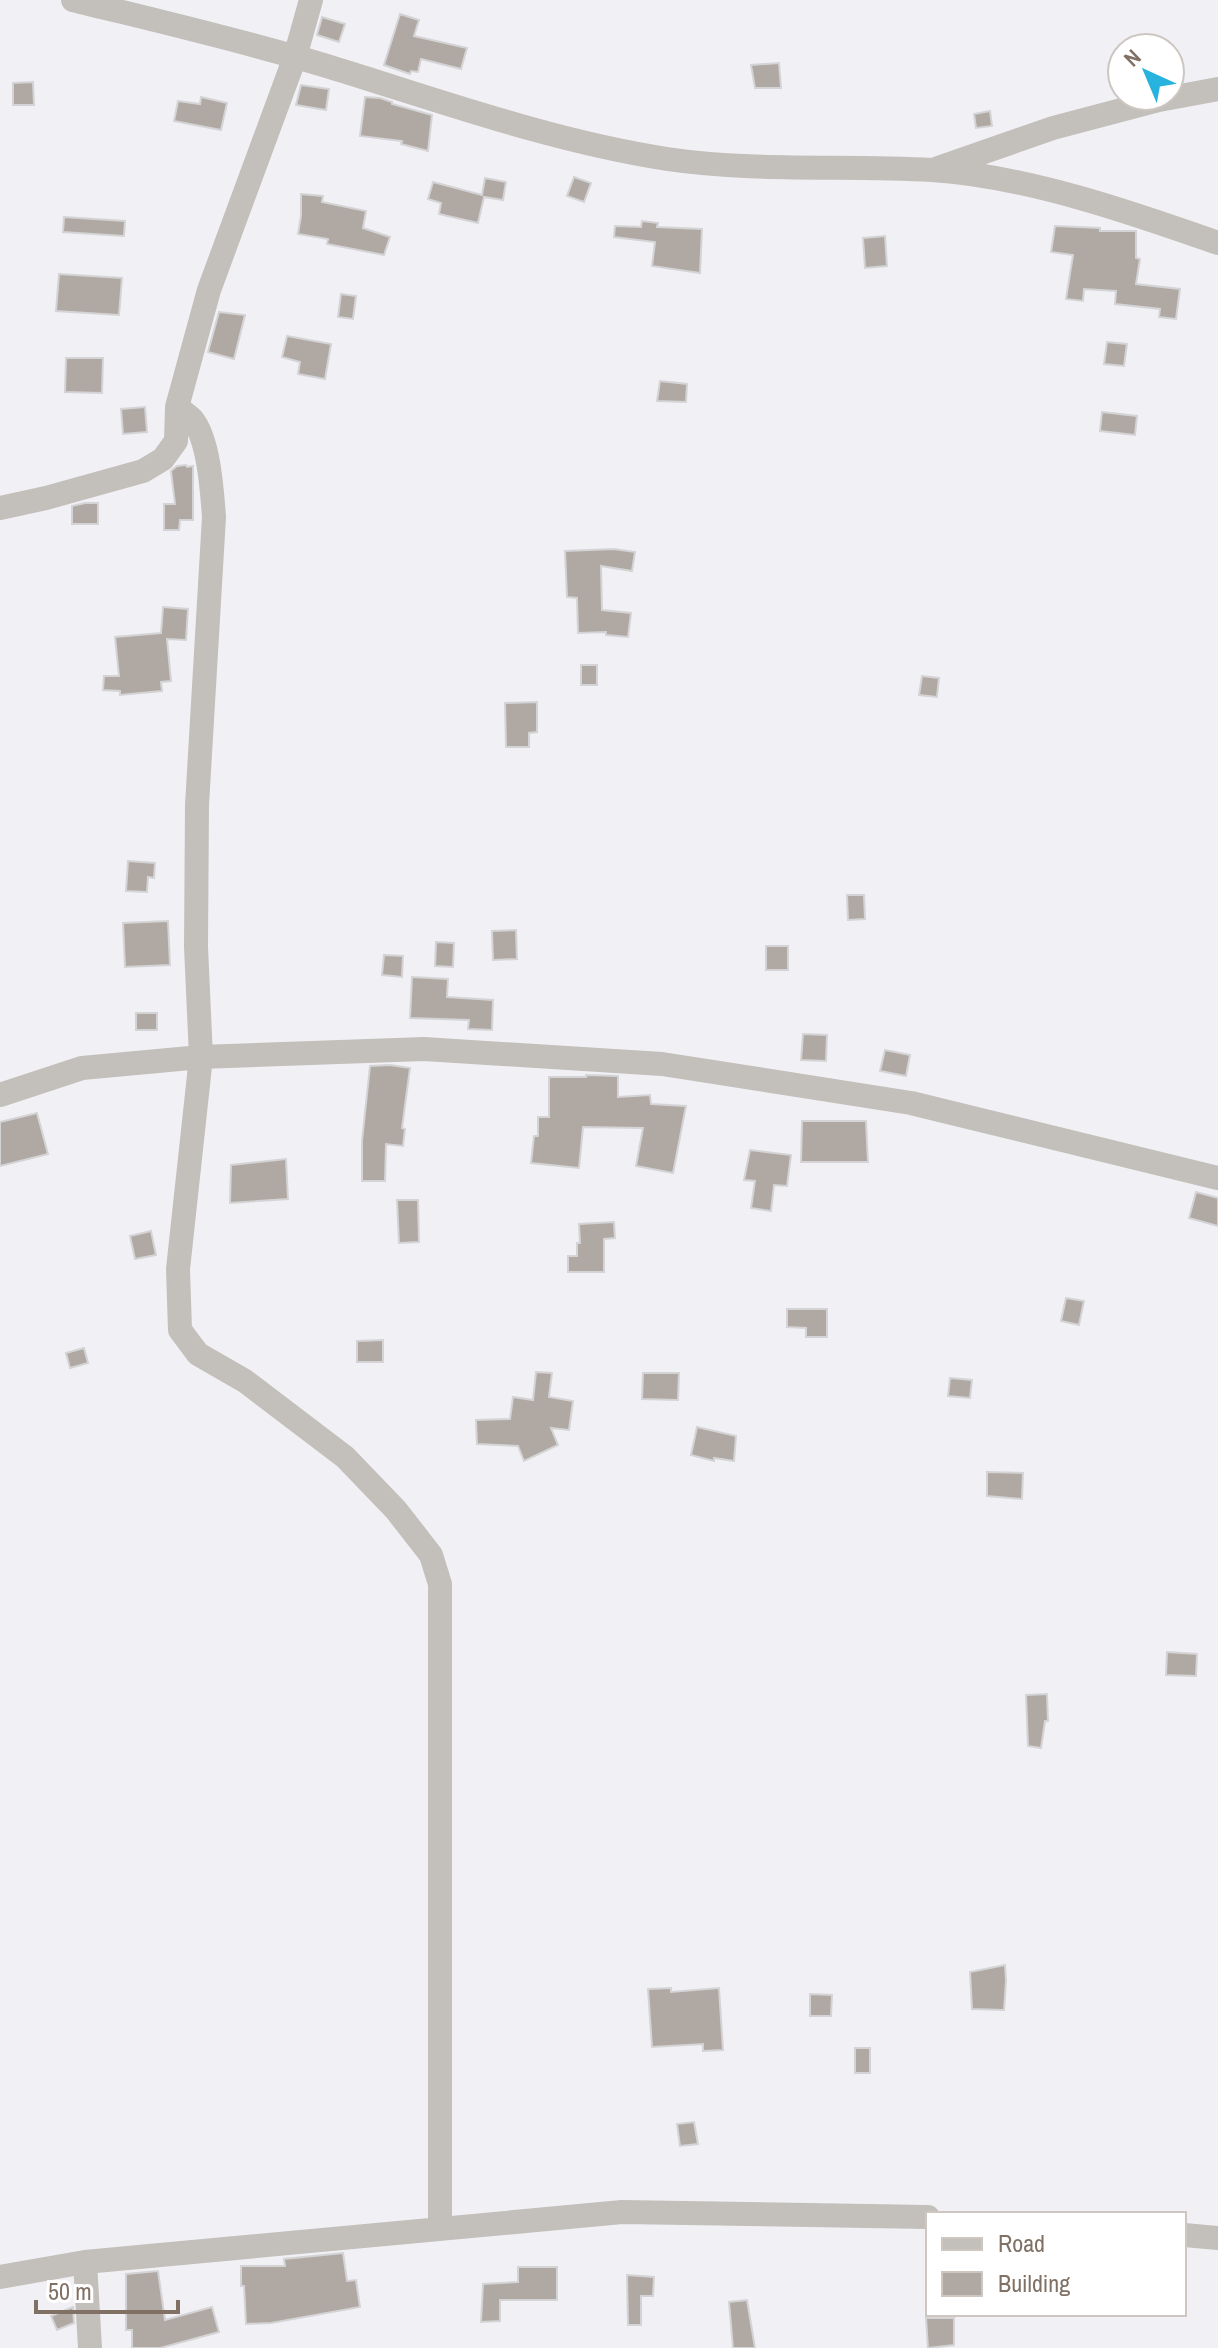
<svg xmlns="http://www.w3.org/2000/svg" width="1218" height="2348" viewBox="0 0 1218 2348" font-family="'Archivo Narrow',sans-serif">
<style>
.building{fill:#b0a8a2;stroke:#d4d4d6;stroke-width:2}
.lines{fill:none;stroke-linecap:round;stroke-linejoin:round}
.minor{stroke:#c3bfbb;stroke-width:24}
</style>
<rect width="100%" height="100%" fill="#f1f1f5"/>
<path class="building" d="M400,14L419,20L414,36L467,48L461,69L421,59L418,72L411,71L410,74L384,65Z
M322,17L345,24L339,42L317,35Z
M779,63L781,88H755L751,65Z
M33,82L34,105H13V83Z
M301,85L329,89L326,110L296,105Z
M201,97L227,103L221,130L174,121L178,101L200,104Z
M365,97L380,98L392,102V104L432,115L428,151L401,144L402,141L360,136Z
M990,111L992,126L976,128L974,114Z
M574,177L591,183L584,202L567,196Z
M485,178L506,182L503,200L484,197L478,223L439,214L441,203L428,199L433,182L482,195Z
M301,194L323,196L322,202L366,211L363,228L390,237L384,255L327,244L328,239L298,234L301,216Z
M64,217L125,221L124,236L63,232Z
M642,221L658,223L657,227L702,229L700,273L652,266L655,242L614,237L615,226L641,227Z
M1055,226L1100,228V231H1136V258L1140,259L1136,284L1180,289L1176,319L1159,317L1160,309L1115,304L1116,291L1084,289L1083,301L1066,299L1073,255L1051,252Z
M885,236L887,266L865,268L863,238Z
M59,274L122,278L119,315L56,311Z
M341,294L356,296L353,319L338,317Z
M219,312L245,315L234,359L208,352Z
M287,336L331,344L325,379L298,374L300,362L282,357Z
M1107,342L1127,344L1124,366L1104,364Z
M66,358H103L102,393L65,392Z
M660,381L687,384L686,402L657,401Z
M145,407L147,432L123,434L121,409Z
M1102,412L1137,416L1135,435L1100,431Z
M186,465L187,467L193,466V520H180L179,530H164V504H175L171,471L177,466Z
M85,503H98V524H72V506Z
M614,549L635,552L632,571L601,566L602,610L631,613L628,637L606,635V632L578,633L577,598L567,597L565,551Z
M163,607L188,609L186,640L167,639L171,681L161,682L162,691L120,695V691L103,690L104,676H119L115,637L161,633Z
M581,665H597V685H581Z
M922,676L939,678L937,697L919,695Z
M537,702V732L529,733V747H506L505,703Z
M128,861L155,863L154,878L148,877L147,892L126,891Z
M847,895H864L865,919L848,920Z
M168,921L170,965L125,967L123,923Z
M516,930L517,959L493,960L492,931Z
M436,942L454,943L453,967L435,966Z
M766,946H788V970H766Z
M384,955L403,956L402,977L382,975Z
M412,977L448,979L447,997L493,1000L492,1030L468,1029L469,1020L410,1018Z
M136,1013H157V1030H136Z
M803,1034L827,1035L826,1061L801,1060Z
M885,1050L910,1055L906,1076L880,1071Z
M390,1065L410,1068L402,1128L405,1129L403,1146L386,1144L385,1181H362V1141L370,1066Z
M586,1075L618,1076V1097L650,1095L651,1104L686,1106L673,1173L636,1166L643,1128L583,1127L579,1168L531,1163L534,1136H538V1117H549V1077H586Z
M37,1113L48,1154L0,1166V1122Z
M802,1121H866L868,1162H801Z
M750,1150L791,1155L787,1186L774,1185L771,1211L751,1208L755,1181L744,1180Z
M286,1159L288,1199L230,1203L231,1165Z
M1196,1192L1218,1198V1226L1189,1218Z
M397,1200H418L419,1242L399,1243Z
M614,1222L615,1238L604,1239V1272H568V1256H577V1243H580L579,1224Z
M151,1231L156,1255L135,1259L130,1236Z
M1066,1298L1084,1301L1079,1325L1061,1321Z
M787,1309H827V1337H806V1328L787,1327Z
M383,1340V1362H357V1341Z
M84,1348L88,1363L70,1368L66,1353Z
M536,1372L552,1373L549,1397L573,1401L569,1430L551,1428L558,1445L524,1461L518,1446L477,1444L476,1420L510,1419L513,1397L533,1400Z
M643,1373H679L678,1400L642,1399Z
M950,1378L972,1380L970,1398L948,1396Z
M697,1427L736,1436L734,1461L714,1458V1461L691,1455Z
M987,1472L1023,1473L1022,1499L987,1496Z
M1167,1652L1197,1654L1196,1676L1166,1675Z
M1047,1694L1048,1721H1045L1041,1748L1028,1746L1026,1695Z
M1005,1965L1006,1981L1004,2010L972,2009L970,1972Z
M671,1988V1992L719,1988L723,2050L703,2051V2044L652,2047L648,1989Z
M810,1994L832,1995L831,2016H810Z
M855,2048H870V2073H855Z
M694,2122L698,2144L680,2146L677,2124Z
M343,2253L347,2281L356,2280L360,2307L271,2323L246,2324L244,2286H241V2266H285L284,2259Z
M518,2267H557V2300H500V2321L481,2322L483,2284L518,2282Z
M158,2271L165,2320L212,2307L219,2332L160,2348H132V2330H126V2274Z
M627,2275L654,2277L653,2296H641V2325H628Z
M747,2300L755,2348H733L729,2302Z
M73,2307L74,2323L57,2330L51,2316Z
M926,2318H954V2345L928,2348Z"/>
<g class="lines">
<path class="minor" d="M73,0C158,21 245,41 330,67C441,101 551,141 667,159C755,172 844,165 932,170C1026,176 1130,212 1218,243
M938,168L1053,128L1159,100L1218,89
M177,407C182,411 188,415 192,419C209,439 212,491 214,517L197,805L196,947L201,1057L178,1269L180,1330L198,1354L245,1381L345,1457L396,1510L431,1555L440,1584V2228
M0,508L46,498L143,471L163,459L176,441L177,407L209,290L295,57L311,0
M0,1095L82,1068L201,1057L424,1049L662,1064L911,1103L1218,1178
M1184,2235L1218,2238
M85,2262L90,2348
M0,2277L85,2262L622,2212L928,2217"/>
</g>
<rect x="926" y="2212" width="260" height="104" fill="#ffffff" stroke="#cdc6c1" stroke-width="2"/>
<rect x="942" y="2238" width="40" height="12" fill="#c3bfbb" stroke="#cdc6c1" stroke-width="2"/>
<text x="998" y="2252" font-size="24" fill="#817164">Road</text>
<rect x="942" y="2272" width="40" height="24" fill="#b0a8a2" stroke="#cdc6c1" stroke-width="2"/>
<text x="998" y="2292" font-size="24" fill="#817164">Building</text>
<g transform="translate(1146 72) rotate(316)"><circle r="38" fill="#ffffff" stroke="#cdc6c1" stroke-width="2"/>
<path d="M0-6L14 30L0 20L-14 30Z" fill="#28b2de"/>
<text y="-12" font-size="22" font-weight="bold" text-anchor="middle" fill="#817164">N</text>
</g>
<path d="M36 2300v12h142v-12" fill="none" stroke="#817164" stroke-width="4"/>
<text x="48" y="2300" font-size="24" fill="#817164" stroke="#ffffff" stroke-width="6" paint-order="stroke">50 m</text>
</svg>
